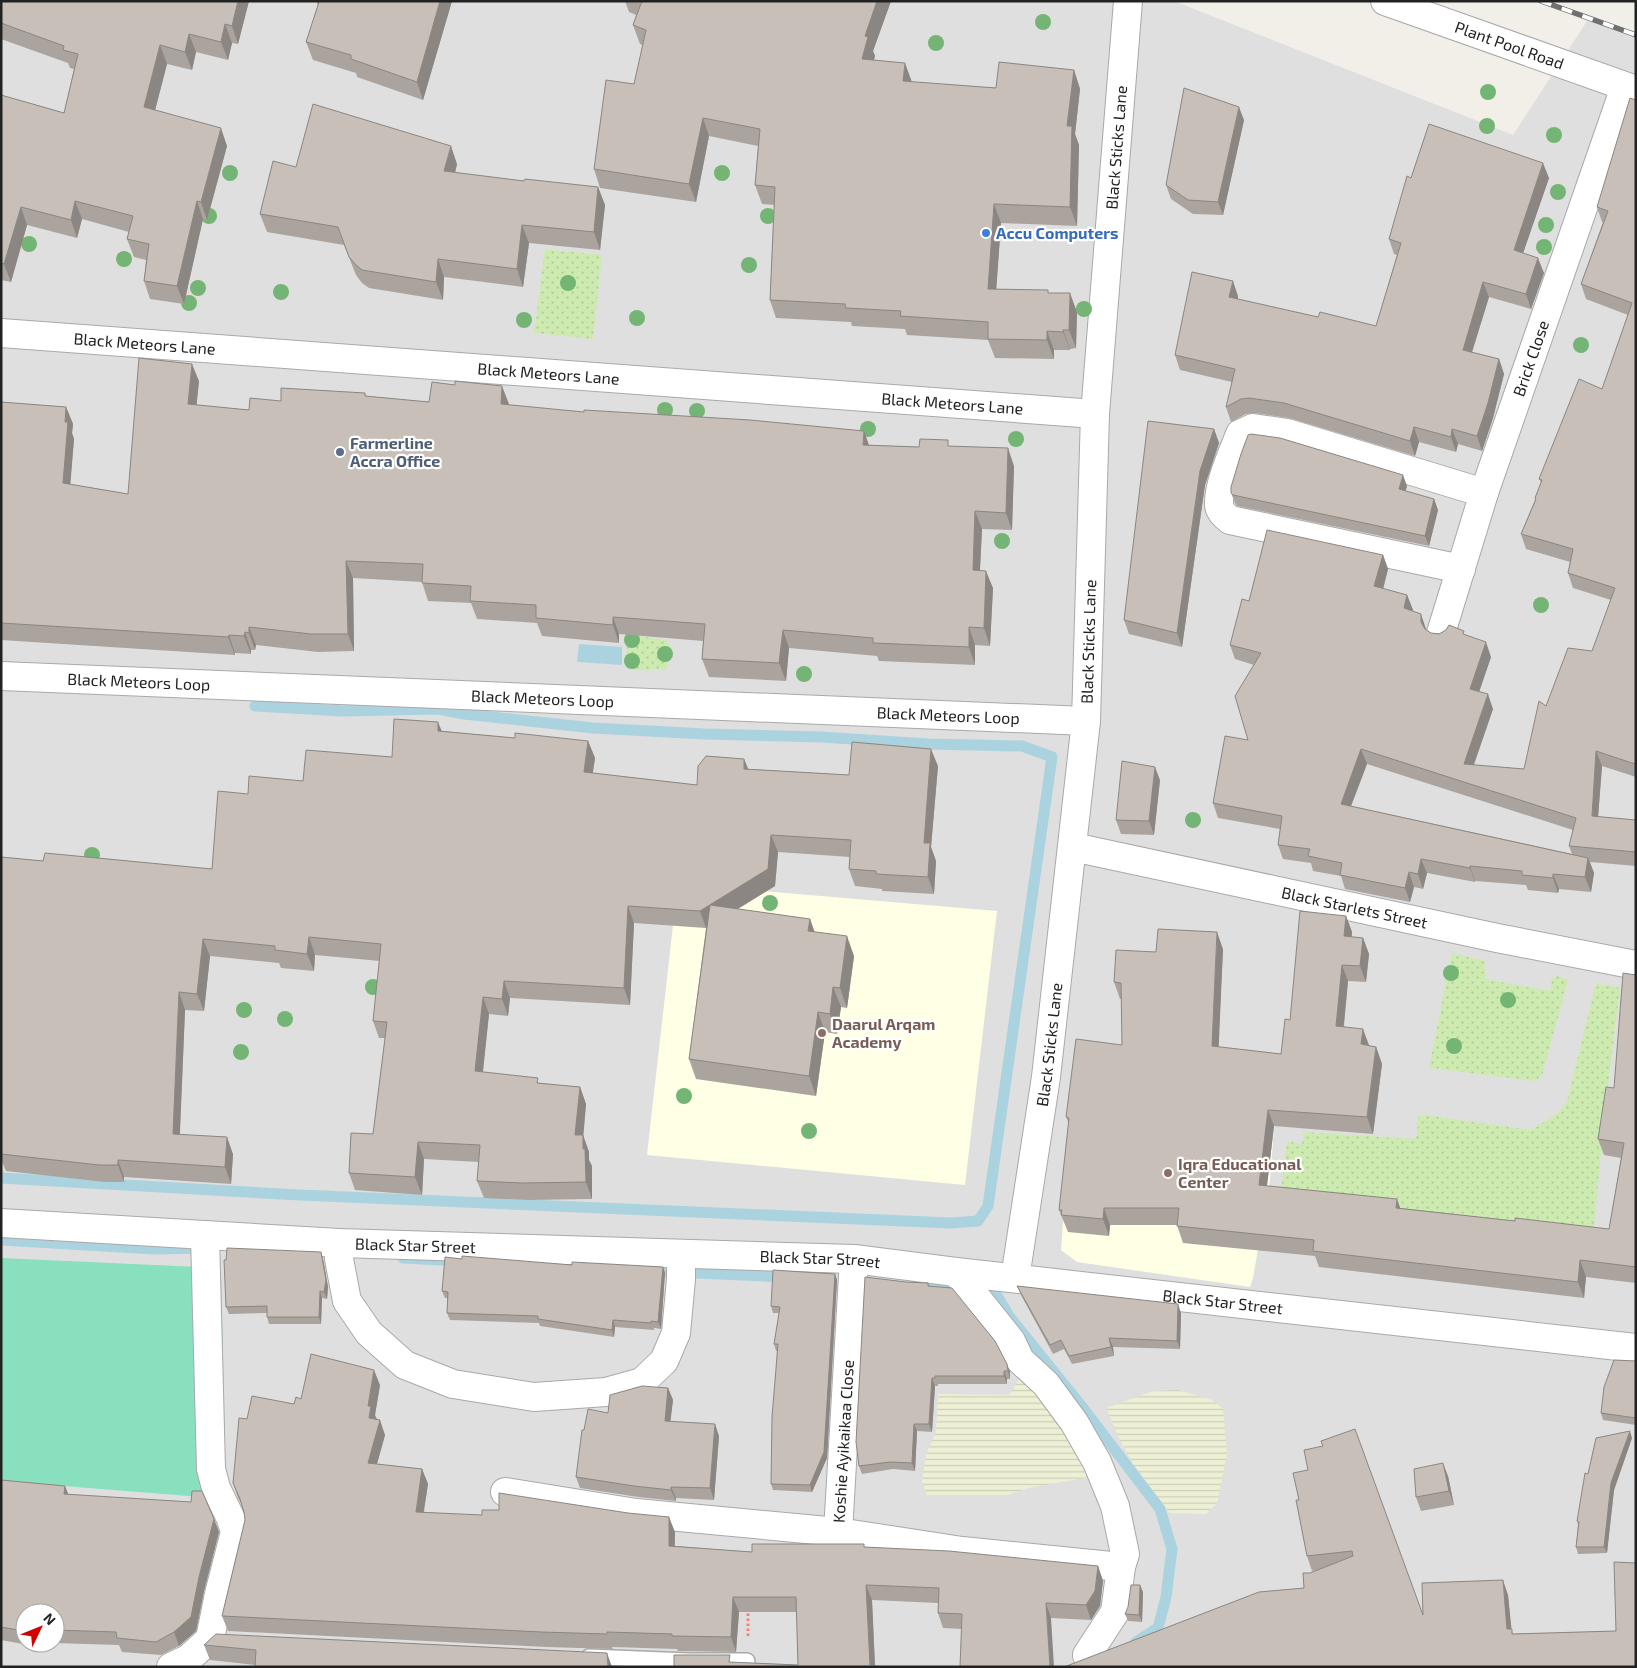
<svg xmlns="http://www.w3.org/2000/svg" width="1637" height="1668" viewBox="0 0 1637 1668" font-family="'Exo 2',sans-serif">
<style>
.residential{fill:#e0dfdf;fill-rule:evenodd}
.education{fill:#ffffe5}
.farmland{fill:url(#farmland-rules)}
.grass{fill:url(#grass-dots)}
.pitch{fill:#88e0be}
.water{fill:#aad3df}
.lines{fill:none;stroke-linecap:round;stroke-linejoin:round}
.stream{stroke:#aad3df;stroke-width:11}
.service-casing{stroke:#a9a9a9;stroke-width:18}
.minor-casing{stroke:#a9a9a9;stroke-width:30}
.path{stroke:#fa8072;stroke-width:3;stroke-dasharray:2.5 2.5;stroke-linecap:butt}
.service{stroke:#fff;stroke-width:15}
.minor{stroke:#fff;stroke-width:28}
.rail-casing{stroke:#707070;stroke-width:5.5}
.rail{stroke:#fff;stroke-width:4;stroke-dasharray:11;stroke-linecap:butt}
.tree{fill:#74b475}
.wall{fill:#aba49e;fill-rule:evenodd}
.shaded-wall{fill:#8b8681}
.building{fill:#c7bfb8;stroke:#8b8681}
.shop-dot{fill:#3f7fe0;stroke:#fff;stroke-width:2}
.service-dot{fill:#5c6f8a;stroke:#fff;stroke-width:2}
.education-dot{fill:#8d6e63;stroke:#fff;stroke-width:2}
.labels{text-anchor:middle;stroke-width:4.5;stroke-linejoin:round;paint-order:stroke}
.street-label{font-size:16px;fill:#222;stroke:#fff}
.shop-label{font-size:16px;font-weight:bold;fill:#366cbe;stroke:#fff;text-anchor:start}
.service-label{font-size:16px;font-weight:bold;fill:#4e5e75;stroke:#fff;text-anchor:start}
.education-label{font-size:16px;font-weight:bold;fill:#785e54;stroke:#fff;text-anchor:start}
</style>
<defs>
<pattern id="farmland-rules" width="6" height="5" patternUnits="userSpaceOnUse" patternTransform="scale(1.25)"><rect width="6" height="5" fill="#eef0d5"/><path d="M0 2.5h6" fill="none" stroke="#ccceb7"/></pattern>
<pattern id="grass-dots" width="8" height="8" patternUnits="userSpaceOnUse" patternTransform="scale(1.25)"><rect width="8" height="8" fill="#cdebb0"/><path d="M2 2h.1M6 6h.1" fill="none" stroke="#b0c997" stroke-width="1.8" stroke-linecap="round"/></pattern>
</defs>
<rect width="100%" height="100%" fill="#f2efe9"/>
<path class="residential" d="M1,1H1174L1513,135L1591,15L1636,34V1667H1ZM25,1613H55V1643H25Z"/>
<path class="education" d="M678,881L749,890L997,911L965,1185L647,1155Z
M1279,1064L1270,1180L1253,1278L1250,1287L1077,1262L1061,1250L1067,1166Z"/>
<path class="farmland" d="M1022,1375L1040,1390L1092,1470L1084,1478L1028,1488L1008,1495H927L922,1481L926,1454L936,1433L938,1394L1009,1395Z
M1178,1390L1212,1400L1223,1409L1227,1455L1217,1503L1206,1514L1170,1513L1133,1464L1119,1438L1106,1408L1153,1391Z"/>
<path class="grass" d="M545,249L602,255L593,339L534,333Z
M631,635L666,640L671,647L666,670L651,669L649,671L627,668C624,657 627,649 628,637Z
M1452,953L1485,961V979L1550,991L1552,978L1558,976L1568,980L1542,1076L1535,1081L1429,1068Z
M1596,983L1620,988L1606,1103L1593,1235L1280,1200L1287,1141L1302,1144L1304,1132L1414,1139L1417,1135L1418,1116H1431L1531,1130L1558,1113L1567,1101Z"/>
<path class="pitch" d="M1,1258L221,1268L226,1499L1,1481Z"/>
<path class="water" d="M579,644L622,647V664L621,665L579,662H577Z"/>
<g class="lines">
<path class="stream" d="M1,1178L300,1195L951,1223L978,1221L988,1206L1052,757L1022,746L928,744L821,737L705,734L593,728L464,714L438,709L343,711L255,706
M1,1240L154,1249L204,1248
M403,1258L459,1261
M650,1271L786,1277
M914,1283L963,1287
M979,1288L993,1289L1009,1316L1083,1408L1160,1509L1172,1549L1166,1597L1158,1628L1136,1642"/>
<g class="service-casing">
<path id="service" d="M589,1657L689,1661H747"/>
</g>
<g class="minor-casing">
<g id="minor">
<path id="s1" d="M1385,1L1636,90"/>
<path id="s2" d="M1,333L1095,414"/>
<path d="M1461,569L1230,520C1225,516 1219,511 1219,504C1218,485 1233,452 1240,434L1253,428L1287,433L1484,493"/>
<path id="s3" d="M1441,633L1484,493L1625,87"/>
<path id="s4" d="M1,676L1086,721"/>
<path id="s5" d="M1073,847L1497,938L1636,965"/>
<path id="s6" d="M1,1223L339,1243L854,1259L956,1272L1636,1348"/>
<path d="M339,1243V1259L347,1301L369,1333L405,1365L453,1384L534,1397L606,1392L642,1382L664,1361L676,1333L681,1279V1255"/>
<path d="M956,1272L1011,1341L1020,1360L1046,1384L1074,1422L1097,1462L1115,1506L1125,1554L1121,1567L1115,1612L1087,1655"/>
<path id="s7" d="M1015,1278L1046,1077L1086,721L1095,414L1128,1"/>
<path d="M505,1492L636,1513L838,1532L962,1551L1121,1567"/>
<path id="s8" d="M838,1532L854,1259"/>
<path d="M171,1667L188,1659L210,1639L219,1594L235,1532L231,1519L216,1488L211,1469L205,1235"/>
</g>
</g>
<path class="path" d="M748,1636V1609"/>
<use href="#service" class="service"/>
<use href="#minor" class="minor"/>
<g class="rail-casing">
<path id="rail" d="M1541,1L1636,35"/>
</g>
<use href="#rail" class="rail"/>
</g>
<g class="tree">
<circle cx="1043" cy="22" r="8"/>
<circle cx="936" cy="43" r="8"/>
<circle cx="1488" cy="92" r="8"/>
<circle cx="1487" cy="126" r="8"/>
<circle cx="1554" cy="135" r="8"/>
<circle cx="230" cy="173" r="8"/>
<circle cx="722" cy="173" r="8"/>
<circle cx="1558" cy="192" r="8"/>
<circle cx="209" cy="216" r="8"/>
<circle cx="768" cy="216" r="8"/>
<circle cx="1546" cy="225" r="8"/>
<circle cx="29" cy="244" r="8"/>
<circle cx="1544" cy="247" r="8"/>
<circle cx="124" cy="259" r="8"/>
<circle cx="749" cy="265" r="8"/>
<circle cx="568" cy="283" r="8"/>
<circle cx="198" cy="288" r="8"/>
<circle cx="281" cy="292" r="8"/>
<circle cx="189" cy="303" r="8"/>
<circle cx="1084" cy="309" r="8"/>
<circle cx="637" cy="318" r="8"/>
<circle cx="524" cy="320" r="8"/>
<circle cx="1581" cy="345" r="8"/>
<circle cx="665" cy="410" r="8"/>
<circle cx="697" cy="411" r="8"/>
<circle cx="868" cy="429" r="8"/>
<circle cx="1016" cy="439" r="8"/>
<circle cx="1002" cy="541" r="8"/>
<circle cx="1541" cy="605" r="8"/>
<circle cx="632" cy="640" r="8"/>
<circle cx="665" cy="654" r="8"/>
<circle cx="632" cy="661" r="8"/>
<circle cx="804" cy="674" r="8"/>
<circle cx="1193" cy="820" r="8"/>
<circle cx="92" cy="855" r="8"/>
<circle cx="770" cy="903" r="8"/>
<circle cx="1451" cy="973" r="8"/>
<circle cx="373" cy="987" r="8"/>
<circle cx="1508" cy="1000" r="8"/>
<circle cx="244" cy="1010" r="8"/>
<circle cx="285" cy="1019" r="8"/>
<circle cx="1454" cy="1046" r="8"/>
<circle cx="241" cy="1052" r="8"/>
<circle cx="684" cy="1096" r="8"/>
<circle cx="809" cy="1131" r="8"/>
</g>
<path class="wall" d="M1,1H249L238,44L232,43L228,60L196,52L192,70L167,64L155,110L227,146L207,220L203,219L184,304L150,299L144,281L146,260L134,257L127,239L129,232L82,219L77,238L27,225L11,282L1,280V95L64,113L74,69L70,68L68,63L1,39Z
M316,1H452L423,100L357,77L356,73L313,60L306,42L318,5Z
M625,1H891L873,51L875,56L874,60L912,82L996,88L1074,70L1080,89L1075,134L1079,145L1077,226L1001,223L996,289L1049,293L1077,312L1076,348L1070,349V350H1054V359L995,358L988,340L907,335L905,329L852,326L851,322L776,318L770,300L774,205L762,204L755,185L758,146L709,136L696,202L600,188L594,169L634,84L643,45L640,44L633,25L636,15L629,12Z
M1636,100V777L1602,766L1598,817L1636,820V866L1590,862L1594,873L1591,892L1559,889L1558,893L1528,890L1526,885L1475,881V882L1427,873L1423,889L1414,887L1410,902L1345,889L1341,876L1313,871L1311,863L1283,859L1278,845L1280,829L1218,818L1213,803L1248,740L1254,665L1235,659L1230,645L1249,601L1383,555L1388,569L1383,589L1407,595L1413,610L1412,611L1426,630L1431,633L1465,635L1491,657L1479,692L1493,709L1474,765L1524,769L1546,706L1592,651L1611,600L1573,588L1568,573L1570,562L1526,549L1521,534L1535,500V498L1541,482L1539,479L1602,389L1628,315L1586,299L1581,284L1603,222H1602L1597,207ZM1367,764L1573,830L1569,846L1572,854L1351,806Z
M1244,120L1223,215L1193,214L1171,199L1166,185Z
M457,164L455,173L524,181L598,187L605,205L600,250L529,243L523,287L444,277L443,300L369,288L362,283L356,275L344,245L267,232L260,214L296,167Z
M1411,178H1549L1523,253L1544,273L1531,309L1489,297L1472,352L1499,359L1504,374L1493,418L1482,451L1458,444L1456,452L1419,442L1415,456L1289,418L1255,413L1246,414L1231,422L1226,407L1232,382L1180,370L1175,355L1238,296V299L1318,317L1376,326L1397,255L1394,254L1389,239Z
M199,381L196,405L249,410L281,401L365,393L366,396L429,402L509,404V405L869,445L919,447L950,446L1014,466L1012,530L982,529L980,570L993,588L990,646L975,645V665L879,661L877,656L789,648L786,681L709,677L702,659L703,641L619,634V643L542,636L537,623L477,619L471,603L428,601L422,582L353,578L354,651L318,652L256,645L255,650H251V654L235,653V655L1,640V402L66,407L73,424L72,433L74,439L70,484L128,494Z
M1214,429L1219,443L1205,485L1182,647L1129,634L1124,620Z
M1407,486L1405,491L1434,499L1438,510L1429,546L1237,506L1235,503L1231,493Z
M442,731L515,738L588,741L595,758L593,773L697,785L744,759L748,769L849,775L938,766L931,847L936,861L934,894L882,891V889L855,886L849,869L850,857L778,852L775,886L738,909L810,919L814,931L854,956L847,1008L841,1007L837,1034L825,1032L816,1096L696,1079L689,1059L706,928L634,923L630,1005L510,998L508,1016L489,1014L483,1072L539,1083L580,1087L586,1104L583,1135L589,1152V1160L592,1166V1199L529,1200L484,1198L477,1181L479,1162L424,1159L422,1195L355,1190L349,1173L373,1134L385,1038H379L373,1021L380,961L315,955L314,971L281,968L279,963L210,956L204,1011L185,1010L180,1134L233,1154L231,1184L124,1177V1182H105L6,1171L1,1159V857L43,861L212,869L248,794L303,781L392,757Z
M1160,780L1154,835L1121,834L1116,820Z
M1346,916L1352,932V937L1363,938L1369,954L1366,982L1348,981L1344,1026L1369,1046L1376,1047L1382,1064L1373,1134L1274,1126L1267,1186L1400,1208L1515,1221L1609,1229L1621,1158L1604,1155L1598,1139L1614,1088L1636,975V1283L1586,1277L1584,1298L1319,1267L1315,1256L1183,1243L1177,1225H1110L1109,1236L1068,1232L1059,1210L1069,1124L1066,1117L1122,1045V999H1120L1114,982L1156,952L1223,949L1218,1047L1281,1054L1290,1020Z
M323,1259L328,1287L327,1299L322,1298L321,1324H269L267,1317V1313L229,1314L226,1307Z
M462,1259L572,1265L663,1267L665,1273L661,1329L654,1328V1330L615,1327L614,1337L540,1326L539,1323L450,1320L447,1313V1298H445L442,1291Z
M835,1274L837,1280L827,1458L812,1492L773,1490L771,1484L777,1351H776L774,1344L779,1313H773L771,1306Z
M906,1282L928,1283L929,1286L1010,1372V1379H1007V1384H938V1386H935L932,1432L917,1431L915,1471L893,1469L862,1474L859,1466Z
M1017,1286L1181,1313L1180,1349L1113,1347L1114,1356L1072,1364L1064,1349L1053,1354L1021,1295Z
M1636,1361V1425L1603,1420L1601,1413Z
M380,1385L375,1415L385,1435L377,1464L422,1469L428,1484L424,1512L675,1532V1546L752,1552L865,1547L1098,1566L1103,1581L1100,1606L1091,1620L1051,1618L962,1629L943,1628L938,1613V1603L872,1600L875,1665L876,1667H674L732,1662L798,1665L797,1612H739L736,1652L678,1651L677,1649L612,1647L613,1649L546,1647L228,1631L222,1616L245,1520L244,1509L238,1498L233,1483L247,1419L294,1404L301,1399Z
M668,1388L673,1400L670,1421L719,1436L714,1500L676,1498V1501L638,1497L580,1488L576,1477L584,1430L608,1413Z
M1632,1438L1614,1490L1607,1553L1578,1554L1576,1547L1578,1525L1577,1521L1588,1474Z
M1448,1476L1454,1505L1421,1511L1416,1497Z
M1,1480L65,1486L68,1494L214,1519L219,1532L204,1591L196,1631L179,1646L161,1655L122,1652L119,1645L53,1643L52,1645L35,1643H55V1613H25V1642H24L23,1644L1,1640Z
M1296,1500L1423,1615L1508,1595L1511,1629L1513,1634L1616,1631L1636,1667L1304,1588L1310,1573L1316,1570L1312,1571L1307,1556Z
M1143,1592L1142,1622L1128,1621L1125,1614Z
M204,1645L612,1667L255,1665L210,1660Z"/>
<path class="shaded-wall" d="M238,1H249L238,44L232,26Z
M440,1H452L423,100L417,82Z
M877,1H891L873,51L875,56L869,77L862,59L865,36Z
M225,24L232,43L228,60L221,42Z
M189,34L196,52L192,70L185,52Z
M160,45L167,64L151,126L144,107Z
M905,63L912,82L903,81Z
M1074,70L1080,89L1075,134L1079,145L1077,226L1070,207L1067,126Z
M1239,107L1244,120L1223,215L1218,202Z
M703,118L709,136L696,202L689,184Z
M221,128L227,146L207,220L201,202Z
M451,146L457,164L451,189L444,171Z
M1543,163L1549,178L1519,265L1514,250Z
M598,187L605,205L600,250L594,232Z
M75,201L82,219L77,238L71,220Z
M197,201L203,219L184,304L177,286Z
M994,204L1001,223L995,308L988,289Z
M21,207L27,225L11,282L4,264Z
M522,225L529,243L523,287L517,269Z
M1538,258L1544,273L1531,309L1526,294Z
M438,259L444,277L443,300L436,282Z
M1233,281L1238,296L1235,312L1229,297Z
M1483,282L1489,297L1468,365L1463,350Z
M1070,293L1077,312L1076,348L1069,330Z
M1063,330L1070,349V350L1063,332Z
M1047,331L1054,350V359L1047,340Z
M1499,359L1504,374L1493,418L1482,451L1477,436Z
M192,364L199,381L195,422L188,404Z
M502,386L509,404L507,422L501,404Z
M66,407L73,424L72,433L74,439L69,501L63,483Z
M1414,427L1419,442L1415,456L1410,441Z
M1214,429L1219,443L1205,485L1182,647L1177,633L1200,471Z
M1452,429L1458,444L1456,452L1451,437Z
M864,431L870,448L863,445Z
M1008,448L1014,466L1012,530L1006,513Z
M1403,475L1407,486L1403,500L1399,489Z
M1434,499L1438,510L1429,546L1425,536Z
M975,511L982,529L979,588L973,570Z
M1383,555L1388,569L1380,601L1374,586Z
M346,561L353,578L354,651L348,634Z
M986,571L993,588L990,646L984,628Z
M1407,595L1413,610L1409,623L1404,608Z
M1421,614L1426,629V637L1421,622Z
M613,617L619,634V643L613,625Z
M249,627L256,645L255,650L249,633Z
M969,627L975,645V665L969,647Z
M783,630L789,648L786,681L779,663Z
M245,632L251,650V654L244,636Z
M229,635L235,653V655L228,637Z
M1486,642L1491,657L1475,704L1470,689Z
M1488,694L1493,709L1469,778L1464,764Z
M438,722L445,739L438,731Z
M588,741L595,758L590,789L584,772Z
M931,749L938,766L931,847L936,861L934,894L928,877L924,843Z
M1361,749L1367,764L1346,819L1341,804Z
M1596,751L1602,766L1597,831L1592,816Z
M744,759L751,776L744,769Z
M1155,767L1160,780L1154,835L1149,821Z
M771,835L778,852L775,886L706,928L700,911Z
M1588,858L1594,873L1591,892L1585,877Z
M1421,859L1427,873L1423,889L1418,874Z
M1470,866L1475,881V882L1470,868Z
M1409,872L1414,887L1410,902L1405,888Z
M1553,874L1559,889L1558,893L1553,878Z
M628,906L634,923L630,1005L624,988Z
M1346,916L1352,932L1350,953L1344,936Z
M810,919L817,939L808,931Z
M1217,932L1223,949L1218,1063L1212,1046Z
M847,936L854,956L847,1008L840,988Z
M309,937L315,955L314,971L307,954Z
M1363,938L1369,954L1366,982L1360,966Z
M203,939L210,956L204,1011L197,994Z
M1342,965L1348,981L1342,1042L1336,1026Z
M504,981L510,998L508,1016L502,999Z
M833,987L841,1007L837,1034L830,1014Z
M179,992L185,1010L179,1151L173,1134Z
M483,997L489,1014L481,1088L475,1071Z
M818,1012L825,1032L816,1096L809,1076Z
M1363,1029L1369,1045L1361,1044Z
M1376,1047L1382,1064L1373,1134L1367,1117Z
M580,1087L586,1104L582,1152L575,1135Z
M1268,1110L1274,1126L1265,1202L1259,1185Z
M583,1135L589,1152V1160L592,1166V1199L586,1182L583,1149Z
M227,1137L233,1154L231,1184L225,1167Z
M418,1142L424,1159L422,1195L415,1177Z
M118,1160L124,1177V1182L118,1165Z
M1397,1199L1403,1216L1396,1208Z
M1104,1208L1110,1225L1109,1236L1103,1219Z
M321,1252L323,1259L328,1287L327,1299L324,1292Z
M1580,1260L1586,1277L1584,1298L1578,1282Z
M663,1267L665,1273L661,1329L658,1322Z
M835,1274L837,1280L827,1458L812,1492L810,1485Z
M320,1291L322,1298L321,1324L319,1317Z
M1178,1304L1181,1313L1180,1349L1177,1341Z
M613,1320L615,1327L614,1337L612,1330Z
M1109,1338L1113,1347L1114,1356L1111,1347Z
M1007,1364L1010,1372V1379L1008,1371Z
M374,1370L380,1385L375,1415L377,1421L369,1418L368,1406Z
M1004,1371L1007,1379V1384L1004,1376Z
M932,1378L935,1386L932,1432L929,1424Z
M668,1388L673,1400L669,1433L665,1421Z
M380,1420L385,1435L373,1478L368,1463Z
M715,1424L719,1436L714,1500L710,1488Z
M914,1424L917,1431L915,1471L912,1463Z
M1630,1431L1632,1438L1614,1490L1607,1553L1604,1547L1611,1483Z
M1443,1463L1448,1476L1454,1505L1449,1491Z
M422,1469L428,1484L421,1527L416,1512Z
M65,1486L70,1499L64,1494Z
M671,1487L676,1498V1501L671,1490Z
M669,1517L675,1532L674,1561L669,1546Z
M214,1519L219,1532L204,1591L196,1631L179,1646L174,1632L199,1577Z
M1098,1566L1103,1581L1100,1606L1091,1620L1086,1605Z
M1503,1580L1508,1595L1513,1644L1507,1629Z
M866,1585L872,1600L875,1667L870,1665Z
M1140,1585L1143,1592L1142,1622L1139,1615Z
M733,1597L739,1612L736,1652L731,1637Z
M1046,1603L1051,1618L1054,1667H1050Z
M19,1628L24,1642L23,1644L18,1630Z
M607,1653L612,1667H608Z"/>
<path class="building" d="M1,1H238L232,26L225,24L221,42L189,34L185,52L160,45L144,107L221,128L201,202L197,201L177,286L144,281L149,244L127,239L133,216L75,201L71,220L21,207L4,264L1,263V95L64,113L78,54L63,50L64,46L1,23Z
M316,1H440L417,82L351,59V55L306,42L319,2Z
M642,1H877L865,36L868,37L862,59L905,63L903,81L996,88L999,62L1074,70L1067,126H1072L1070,207L994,204L988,289L1048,290V293H1070L1069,330H1063V332L1047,331V340L988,339V322L900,316L901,311L846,308L845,304L770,300L775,187L755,185L760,129L703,118L689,184L594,169L606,80L634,84L646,30L633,25Z
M1184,88L1239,107L1218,202L1188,200L1166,185Z
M1630,98L1636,100V764H1635L1596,751L1592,816L1636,820V852L1569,846L1576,818L1361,749L1341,804L1588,858L1585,877L1553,874V878L1522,875V871L1470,866V868L1421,859L1418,874L1409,872L1405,888L1340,875L1342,863L1308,856L1310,849L1278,845L1282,816L1213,803L1225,736L1248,740L1235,696L1261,653L1230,645L1242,599L1249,601L1267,530L1383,555L1374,586L1407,595L1404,608L1421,614V622L1425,629L1431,633L1439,634L1446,630L1449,625L1464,631L1463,634L1486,642L1470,689L1488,694L1464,764L1524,769L1539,701L1546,706L1568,648L1592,651L1615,588L1568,573L1573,549L1521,534L1536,499L1535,498L1542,480L1539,479L1579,379L1602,389L1632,303L1581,284L1608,211L1597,207Z
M313,104L451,146L444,171L524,181L525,179L598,187L594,232L522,225L517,269L438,259L436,282L362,270L356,265L349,257L338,227L260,214L273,161L296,167Z
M1429,124L1543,163L1514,250L1538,258L1526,294L1483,282L1463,350L1499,359L1488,403L1477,436L1452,429L1451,437L1414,427L1410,441L1284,403L1249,398L1241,399L1226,407L1235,369L1175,355L1192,272L1233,281L1229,297L1318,317L1320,312L1376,326L1401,243L1389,239L1407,176L1411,178Z
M139,358L192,364L188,404L249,410L250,398L281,401V388L365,393V396L429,402L432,382L455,385V381L502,386L501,404L584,412V410L750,420L864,431L863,445L919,447L920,439L948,440V446L1008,448L1006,513L975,511L973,570L986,571L984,628L969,627V647L873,643V638L783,630L779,663L702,659L705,624L613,617V625L536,618V605L470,601L471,586L422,583L423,564L346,561L348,634H311L249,627V633L245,632L244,636L229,635L228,637L1,623V402L66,407L65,422H68L63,483L128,494Z
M1148,421L1214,429L1200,471L1177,633L1124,620Z
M1251,434L1280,438L1403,475L1399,489L1434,499L1425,536L1233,495L1231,493V487L1241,454L1248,435Z
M394,719L438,722V731L515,738V733L588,741L584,772L697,785L698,766L706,756L744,759V769L849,775L852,742L931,749L924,843H930L928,877L876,874V871L849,869L851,840L771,835L768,869L700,911L628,906L624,988L504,981L502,999L483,997L475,1071L538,1078L537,1083L580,1087L575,1135H583V1149H585L586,1182L523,1183L477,1181L480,1145L418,1142L415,1177L349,1173L351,1133L373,1134L387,1022L373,1021L381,944L309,937L307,954L275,950V946L203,939L197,994L179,992L173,1134L227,1137L225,1167L118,1160V1165H99L1,1154V857L43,861L45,853L212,869L218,791L248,794L249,776L303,781L306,750L392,757Z
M1122,761L1155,767L1149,821L1116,820Z
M710,905L810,919L808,931L847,936L840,988L833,987L830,1014L818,1012L809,1076L689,1059Z
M1300,911L1346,916L1344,936L1363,938L1360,966L1342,965L1336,1026L1363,1029L1361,1044L1376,1047L1367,1117L1268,1110L1259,1185L1397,1199L1396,1208L1515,1221V1218L1609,1229L1624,1143L1598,1139L1606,1087L1614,1088L1623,973L1636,975V1267L1580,1260L1578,1282L1313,1251L1314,1240L1177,1226L1179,1208H1104L1103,1219L1061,1215L1062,1210H1059L1069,1118L1066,1117L1076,1039L1122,1045L1121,983L1114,982L1116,950L1156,952L1158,929L1217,932L1212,1046L1281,1054L1285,1019L1290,1020Z
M227,1248L321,1252L326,1280L324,1292L320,1291L319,1317H267V1306L226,1307L224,1260H226Z
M462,1256L572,1265V1262L663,1267L658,1322L651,1321V1323L613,1320L612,1330L538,1319V1316L447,1313L448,1292L442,1291L445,1257L462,1259Z
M773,1270L835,1274L824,1452L810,1485L771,1484L772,1417L778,1344H774L780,1307L771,1306Z
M865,1277L906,1282L928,1283V1286L952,1288L995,1341L1007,1364L1008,1371H1004V1376H935V1378H932L929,1424H914L912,1463L890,1462L859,1466L856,1442Z
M1017,1286L1178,1304L1177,1341L1109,1338L1111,1347L1069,1356L1061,1340L1050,1345Z
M311,1354L374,1370L368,1406H371L369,1418L380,1420L368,1463L422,1469L416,1512L482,1515V1510H499V1493L628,1513L669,1517V1546L752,1552V1544H864V1547L949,1551L1098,1566L1095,1591L1086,1605L1046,1603L1050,1667H960L962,1614L938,1613L939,1588L866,1585L870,1665H875V1667H674V1655H730L729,1662L798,1665L796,1597H733L731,1637L672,1636V1634L607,1632V1634L541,1632L222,1616L245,1520L244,1512L240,1499L233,1483L239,1418L247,1419L252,1396L294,1404L296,1397L301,1399Z
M1614,1360L1636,1361V1418L1601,1413L1604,1387Z
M642,1386L668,1388L665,1421L715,1424L710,1488L671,1487V1490L634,1486L576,1477L582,1430H584L588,1409L608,1413L610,1395Z
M1355,1429L1423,1615L1422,1583L1503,1580L1507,1629H1512V1634L1616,1631L1614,1562L1636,1563V1667H1064L1259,1592L1304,1588L1303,1573H1310L1353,1556L1352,1551L1307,1556L1296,1500H1299L1293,1473L1308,1470L1304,1450L1323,1446L1321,1441Z
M1630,1431L1611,1483L1604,1547H1576L1579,1522L1577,1521L1585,1473L1588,1474L1596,1438Z
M1443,1463L1449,1491L1416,1497L1414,1469Z
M1,1480L65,1486L64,1494L191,1502L192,1491H202L214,1519L199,1577L191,1617L174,1632L156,1642L117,1638L116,1632L55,1630V1613H25V1629L19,1628L18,1630L1,1627Z
M1131,1585H1140L1139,1615L1125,1614L1128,1607Z
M216,1634L607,1653L608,1667H255L256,1650L204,1645Z"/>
<circle class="shop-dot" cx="986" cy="233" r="5"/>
<circle class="service-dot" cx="340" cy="452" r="5"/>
<g class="education-dot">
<circle cx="822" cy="1033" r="5"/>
<circle cx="1168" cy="1173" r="5"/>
</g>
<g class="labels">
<g class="street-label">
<text dy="6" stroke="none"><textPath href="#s1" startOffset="132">Plant Pool Road</textPath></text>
<text dy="6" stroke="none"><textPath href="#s7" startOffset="1136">Black Sticks Lane</textPath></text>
<text dy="6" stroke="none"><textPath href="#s2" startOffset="144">Black Meteors Lane</textPath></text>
<text dy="6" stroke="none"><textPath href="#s3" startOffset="289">Brick Close</textPath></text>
<text dy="6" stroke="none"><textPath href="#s2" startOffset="549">Black Meteors Lane</textPath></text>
<text dy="6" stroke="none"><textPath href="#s2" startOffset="954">Black Meteors Lane</textPath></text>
<text dy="6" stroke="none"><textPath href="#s7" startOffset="641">Black Sticks Lane</textPath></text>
<text dy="6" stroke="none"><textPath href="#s4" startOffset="138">Black Meteors Loop</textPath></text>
<text dy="6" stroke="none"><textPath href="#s4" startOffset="542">Black Meteors Loop</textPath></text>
<text dy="6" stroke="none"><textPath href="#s4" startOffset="948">Black Meteors Loop</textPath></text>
<text dy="6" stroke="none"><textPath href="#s5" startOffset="288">Black Starlets Street</textPath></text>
<text dy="6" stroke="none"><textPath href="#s7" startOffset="236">Black Sticks Lane</textPath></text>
<text dy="6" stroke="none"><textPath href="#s6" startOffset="415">Black Star Street</textPath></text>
<text dy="6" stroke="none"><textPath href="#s6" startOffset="820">Black Star Street</textPath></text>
<text dy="6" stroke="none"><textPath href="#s6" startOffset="1225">Black Star Street</textPath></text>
<text dy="6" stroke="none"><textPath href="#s8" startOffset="91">Koshie Ayikaikaa Close</textPath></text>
</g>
<g class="shop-label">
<text x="996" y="239">Accu Computers</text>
</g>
<g class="service-label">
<text x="350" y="449">Farmerline<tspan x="350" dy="18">Accra Office</tspan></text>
</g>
<g class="education-label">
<text x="832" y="1030">Daarul Arqam<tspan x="832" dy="18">Academy</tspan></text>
<text x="1178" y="1170">Iqra Educational<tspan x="1178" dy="18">Center</tspan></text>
</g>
</g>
<rect width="1637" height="1668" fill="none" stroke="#222222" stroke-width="5"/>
<g transform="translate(40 1628) rotate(47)"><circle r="24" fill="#ffffff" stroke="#a7a7a7"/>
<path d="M0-4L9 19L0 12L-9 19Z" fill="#d40000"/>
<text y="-8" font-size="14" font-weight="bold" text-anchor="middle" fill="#222222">N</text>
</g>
</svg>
